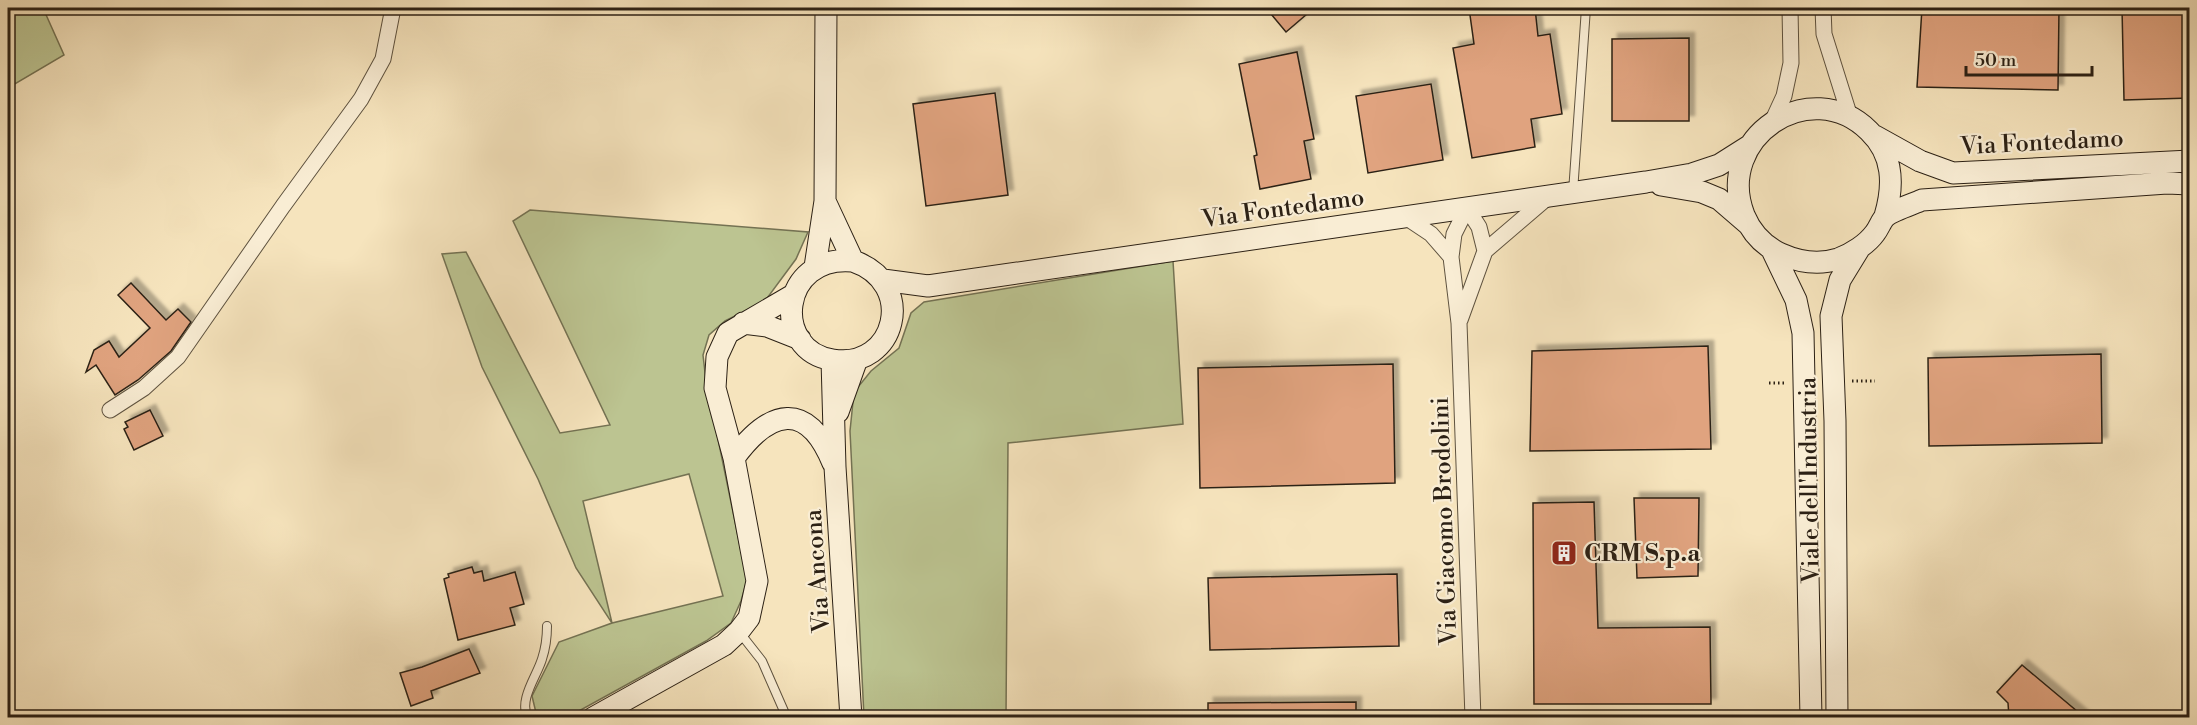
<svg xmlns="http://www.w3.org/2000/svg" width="2197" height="725" viewBox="0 0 2197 725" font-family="'Libre Bodoni',serif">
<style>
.green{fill:#bcc491;stroke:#747253;stroke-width:1.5;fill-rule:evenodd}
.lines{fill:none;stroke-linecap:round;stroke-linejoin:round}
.stream{stroke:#727e79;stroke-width:5}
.building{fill:#e0a37f;stroke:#2c2115;stroke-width:1.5;filter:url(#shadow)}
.lane-casing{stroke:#5e523f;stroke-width:10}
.street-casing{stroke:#5e523f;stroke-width:17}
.secondary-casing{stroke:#2c2115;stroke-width:23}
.path{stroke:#2c2115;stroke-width:3;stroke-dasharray:1.5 3;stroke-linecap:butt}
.lane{stroke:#f9edd4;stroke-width:8}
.street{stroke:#f9edd4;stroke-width:15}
.secondary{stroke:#f9edd4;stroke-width:21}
.labels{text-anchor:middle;stroke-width:4.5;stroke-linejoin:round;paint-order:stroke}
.street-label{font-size:24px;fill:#2c2115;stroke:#f9edd4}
.poi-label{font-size:24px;font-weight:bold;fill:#2c2115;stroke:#f9edd4;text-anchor:start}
</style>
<defs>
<filter id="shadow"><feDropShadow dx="5.5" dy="-5.5" stdDeviation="1.5" flood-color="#0004"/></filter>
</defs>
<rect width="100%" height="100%" fill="#f6e4bd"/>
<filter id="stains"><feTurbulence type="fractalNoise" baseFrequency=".00333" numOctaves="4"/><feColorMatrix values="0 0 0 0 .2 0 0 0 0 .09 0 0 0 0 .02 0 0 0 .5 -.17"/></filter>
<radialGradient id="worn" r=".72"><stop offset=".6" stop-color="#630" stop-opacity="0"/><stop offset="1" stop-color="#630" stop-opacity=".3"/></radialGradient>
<path class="green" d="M8,8H43L64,55L8,88Z
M530,210L808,232L796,259L765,301L725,321L709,335L703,355L706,381L747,580L741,601L731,623L706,641L568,717H537L532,696L559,642L612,623L576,568L538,479L482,367L442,254L466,252L560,433L610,425L513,221ZM689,474L723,596L612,623L583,501Z
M1173,261L1183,424L1008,443L1006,717H864L850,431L854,392L871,371L899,348L911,313L924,302Z"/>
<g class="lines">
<path class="stream" d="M8,19L13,8"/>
</g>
<path class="building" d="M1266,8H1314L1286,32Z
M1469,8H1535L1538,36L1550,34L1562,114L1531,119L1535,147L1472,158L1453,48L1474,44Z
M1922,8H2059L2058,90L1917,87Z
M2122,8H2190V98L2124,100Z
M1689,38V121H1612V39Z
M1297,52L1314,139L1304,141L1311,179L1260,189L1254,156L1257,155L1239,64Z
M1431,84L1443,160L1368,173L1356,96Z
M995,93L1008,195L926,206L913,104Z
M131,283L166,320L178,309L191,322L171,351L138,380L115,395L96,365L86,372L94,350L109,341L119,357L150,328L118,295Z
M1708,346L1711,449L1530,451L1532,351Z
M2101,354L2102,443L1929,446L1928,358Z
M1393,364L1395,483L1200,488L1198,368Z
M150,410L163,436L134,450L124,429L128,427L125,422Z
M1634,498H1699L1698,576L1637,578Z
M1594,502L1598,628L1710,627L1711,704H1534L1533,503Z
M472,567L474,573L482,571L484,581L515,572L524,604L510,608L515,625L458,640L444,579L449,577L448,574Z
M1397,574L1399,646L1210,650L1208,578Z
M469,649L480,673L431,691L433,698L411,706L400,673L422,667Z
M2022,665L2084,717H2009L2008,703L1997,692Z
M1356,702V717H1208V703Z"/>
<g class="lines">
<g class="lane-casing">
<path id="lane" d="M1573,192L1586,8
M740,633L762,661L787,718
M528,718C518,700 537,676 542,659C546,647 547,638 547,626"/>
</g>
<g class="street-casing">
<path id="street" d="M1823,8L1824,34L1850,117
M1772,122L1784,96L1791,63L1790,8
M1467,208L1479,227L1485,251
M1404,216L1431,234L1451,257L1459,323L1473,718
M1451,257L1454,234L1467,208
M1460,320L1485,251L1548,197
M110,410L144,388L178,357L283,206L361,99L383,59L393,8"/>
</g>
<g class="secondary-casing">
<path id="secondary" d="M1875,136L1920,161L1953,173L2190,161
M1661,185L1702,192L1719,199L1748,224
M825,201L853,261C918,283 896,370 833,360C771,351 779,254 853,261
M1885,216C1894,185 1894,155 1869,131C1810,73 1714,138 1744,215C1751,232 1764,246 1781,254C1799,262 1819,265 1838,259C1852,254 1867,244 1875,233C1879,228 1881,221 1885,217C1891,211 1913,204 1922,200L2167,183L2190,184
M1772,250L1796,300L1803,333L1811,718
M815,267L825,201L826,8
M883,280L928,286L1646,182L1692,174L1719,165L1749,146
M743,323L767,326L800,339
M832,360L835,467L851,718
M838,412L857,359
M734,458C770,409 807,400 833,463
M593,718L724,645L739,631L749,618L757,581L734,458L715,388L717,357L728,333L793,295
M1837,718L1835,421L1831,316L1840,280L1859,249"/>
</g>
<path class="path" d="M1852,381H1875
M1769,383H1785"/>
<use href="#lane" class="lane"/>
<use href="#street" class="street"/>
<use href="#secondary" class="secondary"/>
</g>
<defs>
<g id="building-square" transform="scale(1.35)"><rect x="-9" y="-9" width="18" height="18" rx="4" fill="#8f2418" stroke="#f9edd4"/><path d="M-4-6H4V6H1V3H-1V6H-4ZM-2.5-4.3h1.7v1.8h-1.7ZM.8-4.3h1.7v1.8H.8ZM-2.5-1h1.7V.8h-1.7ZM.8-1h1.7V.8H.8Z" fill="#fff"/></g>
</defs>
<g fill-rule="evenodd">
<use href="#building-square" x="1564" y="553"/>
</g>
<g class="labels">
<g class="street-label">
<text transform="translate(2042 142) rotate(-3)" y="8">Via Fontedamo</text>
<text transform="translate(1283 208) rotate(-8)" y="8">Via Fontedamo</text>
<text transform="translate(1809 480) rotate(-91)" y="8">Viale dell'Industria</text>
<text transform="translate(1444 521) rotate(-92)" y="8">Via Giacomo Brodolini</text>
<text transform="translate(817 571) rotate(-94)" y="8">Via Ancona</text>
</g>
<g class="poi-label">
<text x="1584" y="561">CRM S.p.a</text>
</g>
</g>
<rect width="2197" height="725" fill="none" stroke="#f6e4bd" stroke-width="30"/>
<rect x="9" y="9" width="2179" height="707" fill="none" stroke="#2c2115" stroke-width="3"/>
<rect x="15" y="15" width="2167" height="695" fill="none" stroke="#2c2115" stroke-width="1.5"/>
<path d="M1966 66v9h126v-9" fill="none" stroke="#2c2115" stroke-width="3"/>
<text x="1975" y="66" font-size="18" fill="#2c2115" stroke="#f9edd4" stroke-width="4.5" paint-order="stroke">50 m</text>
<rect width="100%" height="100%" filter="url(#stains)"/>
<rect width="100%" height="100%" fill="url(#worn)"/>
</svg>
